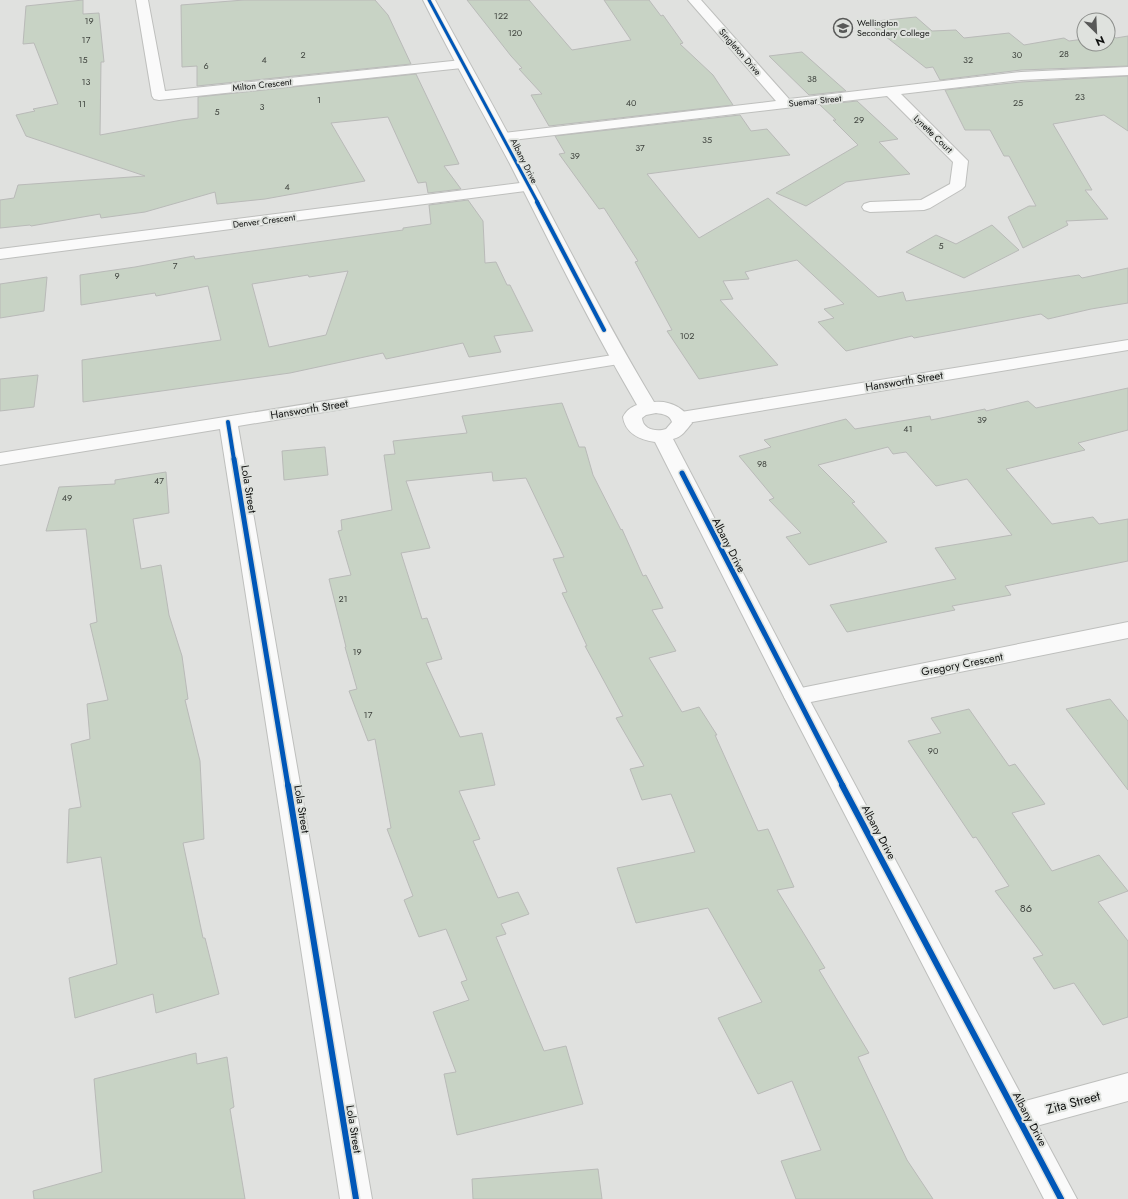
<svg xmlns="http://www.w3.org/2000/svg" width="1128" height="1199" viewBox="0 0 1128 1199" font-family="Jost,sans-serif">
<style>
.building{fill:#c8d3c5;stroke:#b9bab8;fill-rule:evenodd}
.lines{fill:none;stroke-linecap:round;stroke-linejoin:round}
.minor-casing{stroke:#bebfbd;stroke-width:2}
.tertiary-casing{stroke:#bebfbd;stroke-width:2}
.minor{fill:#fafafa;fill-rule:evenodd}
.tertiary{fill:#fafafa;fill-rule:evenodd}
.cycleway-far3-casing{stroke:#dfe2de;stroke-width:4.5}
.cycleway-far2-casing{stroke:#dfe2de;stroke-width:6}
.cycleway-far1-casing{stroke:#dfe2de;stroke-width:8}
.cycleway-casing{stroke:#dfe2de;stroke-width:9}
.cycleway-far3{stroke:#0057b8;stroke-width:3}
.cycleway-far2{stroke:#0057b8;stroke-width:4}
.cycleway-far1{stroke:#0057b8;stroke-width:5}
.cycleway{stroke:#0057b8;stroke-width:6}
.labels{text-anchor:middle;stroke-width:4;stroke-linejoin:round;paint-order:stroke}
.number-label{font-size:9px;fill:#3d413c}
.far-poi-label{font-size:9px;fill:#0f100f;stroke:#dfe2de;text-anchor:start}
.far-street-label{font-size:9px;fill:#0f100f;stroke:#dfe2de}
.street-label{font-size:11px;fill:#0f100f;stroke:#dfe2de}
.near-number-label{font-size:11px;fill:#3d413c}
.near-street-label{font-size:13px;fill:#0f100f;stroke:#dfe2de}
</style>
<rect width="100%" height="100%" fill="#e0e1df"/>
<path class="building" d="M83,0V14L99,13L104,62H101L100,135L182,120L198,118V97L416,74L459,164L444,166L461,189L428,193L426,182L418,183L388,117L331,123L365,181L265,199L217,204L215,192L145,212L101,218L100,214L31,226L30,225L0,228V200L14,198L18,185L145,176L26,136L16,115L35,111L33,109L58,104L34,43L23,44L26,6Z
M244,0H375L388,15L411,64L197,86V66L182,67L181,5Z
M467,0H529L572,50L631,40L604,0H649L661,16L663,15L683,43L680,44L713,75L733,105L549,126L531,95L542,94L519,69L522,68L511,56Z
M916,17L932,31L956,30L964,38L1009,33L1024,45L1064,38L1069,41L1084,39V44H1108V36H1113L1116,38L1128,36V66L1021,70L940,80L933,67L926,68L867,22Z
M802,52L846,91L809,95L769,56Z
M1128,76V131L1104,115L1053,124L1092,190H1085L1108,219L1066,221L1068,225L1023,248L1008,217L1029,206H1036L1009,156H1004L990,130H965L945,90L1021,82Z
M857,101L898,139L879,142L910,174L846,182L806,206L776,193L858,145L833,120H836L820,105Z
M740,115L751,131L767,129L790,155L647,174L699,238L768,198L878,297L903,292L906,301L1079,275L1082,278L1128,268V303L1091,309L1048,319L1041,314L914,338L912,336L846,351L818,322L834,318L824,309L844,304L797,260L745,272L749,279L723,281L733,299L720,300L778,365L699,379L667,331L672,330L635,262L638,261L604,208L599,209L559,154L565,153L555,136Z
M468,200L483,221L485,263L496,262L507,285H510L533,331L494,336L501,352L469,357L463,343L386,359L383,353L290,373L83,402L82,360L221,340L208,286L156,296L155,293L81,305L80,275L135,267L194,256L195,259L403,230V228L431,224L429,205ZM348,271L326,335L269,347L252,284L308,275L309,277Z
M992,225L1019,250L964,278L906,252L936,235L956,244Z
M47,277L44,311L0,318V284Z
M38,375L34,407L0,411V379Z
M1128,388V430L1078,443L1085,450L1006,469L1052,524L1093,517L1099,524L1128,519V561L1005,586L1011,595L952,606L955,610L847,632L830,605L956,579L935,548L1012,535L967,479L936,486L906,452L893,454L888,447L818,465L855,502L852,503L887,542L809,565L786,537L801,533L769,500L774,498L739,456L771,447L764,440L846,419L855,429L930,416L931,420L985,409L986,411L1028,401L1036,408Z
M562,403L579,447H585L593,475L621,530L622,529L643,576L646,575L663,608L652,610L676,651L649,658L682,712L699,707L717,735H715L758,831L768,829L794,887L777,890L825,968L819,970L869,1053L858,1057L907,1160L933,1199H796L781,1161L821,1150L792,1081L758,1094L718,1018L762,1002L708,908L636,923L617,868L695,852L671,794L642,800L630,769L644,766L616,718L623,716L585,646H587L562,593L567,592L553,559L564,557L526,478L493,481L492,472L406,481L430,548L401,553L422,619L427,618L442,659L426,663L460,737L482,733L495,785L459,791L480,839L473,841L498,898L518,892L529,914L501,924L506,934L496,937L544,1051L566,1046L583,1104L457,1135L444,1074L456,1072L433,1012L469,1000L461,982L467,980L446,929L419,937L404,900L413,896L387,829L391,828L375,739L368,741L349,691L357,689L345,647H346L329,579L351,575L338,531L342,530L341,520L392,510L384,455L395,454L393,441L467,433L462,416Z
M325,447L328,475L284,480L282,451Z
M166,472L169,513L133,519L141,569L161,565L169,615L182,656L188,699L185,700L200,761L204,839L183,843L203,938H205L219,994L156,1013L153,994L75,1018L69,978L117,964L101,857L67,863L69,809L81,807L71,744L90,739L87,704L108,700L90,624L97,622L86,529L46,531L59,487L115,484V480Z
M1110,699L1128,721V790L1066,709Z
M969,709L1009,766L1015,764L1045,804L1012,813L1052,871L1099,855L1128,891L1098,902L1128,941V1017L1103,1025L1074,983L1054,989L1033,958L1043,955L995,891L1009,886L976,837L973,838L908,741L941,733L931,718Z
M196,1053L197,1064L227,1057L234,1107L230,1109L245,1199H34L33,1191L102,1172L94,1079Z
M598,1169L602,1199H473L472,1179Z"/>
<g class="lines">
<g class="minor-casing">
<path id="minor" d="M136,0H148L165,91L462,60L467,61L469,64L467,67L462,68L159,100L154,99L152,96Z
M688,0H701L789,99L1021,72L1128,67V75L1021,80L901,94L968,161L965,186L962,189L930,208L924,210L870,212L864,210L862,207L864,204L870,202L921,200L950,184L953,162L887,96L503,141L498,140L496,137L498,134L503,133L776,101Z
M528,182L533,184L536,187L533,190L0,259V249Z
M1128,340V350L681,424L674,422L671,418L674,414L681,412Z
M619,354L625,355L628,359L625,363L238,426L372,1199H340L220,429L0,465V453Z
M1128,622V638L796,705L788,703L784,697L788,691L796,689Z
M1128,1073V1101L1018,1131L1007,1127L1003,1117L1007,1107L1018,1103Z"/>
</g>
<g class="tertiary-casing">
<path id="tertiary" d="M423,0H435C465,56 497,111 526,168C568,246 608,326 654,402C669,400 686,408 692,423C686,430 682,437 673,439L808,697L1077,1199H1044L784,697L655,442C640,440 625,433 623,417C626,411 631,407 637,405C592,328 552,247 511,166C482,111 451,56 423,0ZM656,413C663,414 670,415 672,422L666,429C657,432 643,430 642,418L646,415Z"/>
</g>
<use href="#minor" class="minor"/>
<use href="#tertiary" class="tertiary"/>
<g class="cycleway-far3-casing">
<path id="cycleway-far3" d="M429,0L538,203"/>
</g>
<g class="cycleway-far2-casing">
<path id="cycleway-far2" d="M537,202L604,330
M228,422L234,460"/>
</g>
<g class="cycleway-far1-casing">
<path id="cycleway-far1" d="M234,459L288,786
M682,473L843,786"/>
</g>
<g class="cycleway-casing">
<path id="cycleway" d="M288,785L356,1199
M842,785L1061,1199"/>
</g>
<use href="#cycleway-far3" class="cycleway-far3"/>
<use href="#cycleway-far2" class="cycleway-far2"/>
<use href="#cycleway-far1" class="cycleway-far1"/>
<use href="#cycleway" class="cycleway"/>
</g>
<defs>
<g id="school-ring" transform="scale(1)"><circle r="9.5" fill="#dfe2de" stroke="#585958" stroke-width="1.5"/><path d="M0-5L7-2L0 1L-7-2ZM-4 1L0 2.5L4 1V4Q0 6-4 4Z" fill="#585958"/></g>
</defs>
<g fill-rule="evenodd">
<use href="#school-ring" x="843" y="28"/>
</g>
<g class="labels">
<g class="number-label">
<text x="501" y="19">122</text>
<text x="89" y="24">19</text>
<text x="515" y="36">120</text>
<text x="86" y="43">17</text>
<text x="1064" y="57">28</text>
<text x="303" y="58">2</text>
<text x="1017" y="58">30</text>
<text x="83" y="63">15</text>
<text x="264" y="63">4</text>
<text x="968" y="63">32</text>
<text x="206" y="69">6</text>
<text x="812" y="82">38</text>
<text x="86" y="85">13</text>
<text x="1080" y="100">23</text>
<text x="319" y="103">1</text>
<text x="631" y="106">40</text>
<text x="1018" y="106">25</text>
<text x="82" y="107">11</text>
<text x="262" y="110">3</text>
<text x="217" y="115">5</text>
<text x="859" y="123">29</text>
<text x="707" y="143">35</text>
<text x="640" y="151">37</text>
<text x="575" y="159">39</text>
<text x="287" y="190">4</text>
<text x="941" y="249">5</text>
<text x="175" y="269">7</text>
<text x="117" y="279">9</text>
<text x="687" y="339">102</text>
<text x="982" y="423">39</text>
<text x="908" y="432">41</text>
<text x="762" y="467">98</text>
<text x="159" y="484">47</text>
<text x="67" y="501">49</text>
<text x="343" y="602">21</text>
<text x="357" y="655">19</text>
<text x="368" y="718">17</text>
<text x="933" y="754">90</text>
</g>
<g class="far-poi-label">
<text x="857" y="26">Wellington<tspan x="857" dy="10">Secondary College</tspan></text>
</g>
<g class="far-street-label">
<text transform="translate(740 52) rotate(49)" y="3">Singleton Drive</text>
<text transform="translate(262 85) rotate(-6)" y="3">Milton Crescent</text>
<text transform="translate(815 101) rotate(-6)" y="3">Suemar Street</text>
<text transform="translate(933 134) rotate(44)" y="3">Lynette Court</text>
<text transform="translate(524 161) rotate(63)" y="3">Albany Drive</text>
<text transform="translate(264 221) rotate(-7)" y="3">Denver Crescent</text>
</g>
<g class="street-label">
<text transform="translate(904 381) rotate(-9)" y="4">Hansworth Street</text>
<text transform="translate(309 409) rotate(-9)" y="4">Hansworth Street</text>
<text transform="translate(249 489) rotate(81)" y="4">Lola Street</text>
<text transform="translate(729 545) rotate(63)" y="4">Albany Drive</text>
<text transform="translate(962 664) rotate(-11)" y="4">Gregory Crescent</text>
<text transform="translate(302 809) rotate(81)" y="4">Lola Street</text>
<text transform="translate(879 832) rotate(62)" y="4">Albany Drive</text>
<text transform="translate(1030 1119) rotate(62)" y="4">Albany Drive</text>
<text transform="translate(354 1129) rotate(81)" y="4">Lola Street</text>
</g>
<g class="near-number-label">
<text x="1026" y="912">86</text>
</g>
<g class="near-street-label">
<text transform="translate(1073 1102) rotate(-15)" y="5">Zita Street</text>
</g>
</g>
<g transform="translate(1096 32) rotate(156)"><circle r="19" fill="#dfe2de" stroke="#8c8e8b"/>
<path d="M0-3L7 15L0 10L-7 15Z" fill="#585958"/>
<text y="-6" font-size="11" font-weight="bold" text-anchor="middle" fill="#0f100f">N</text>
</g>
</svg>
